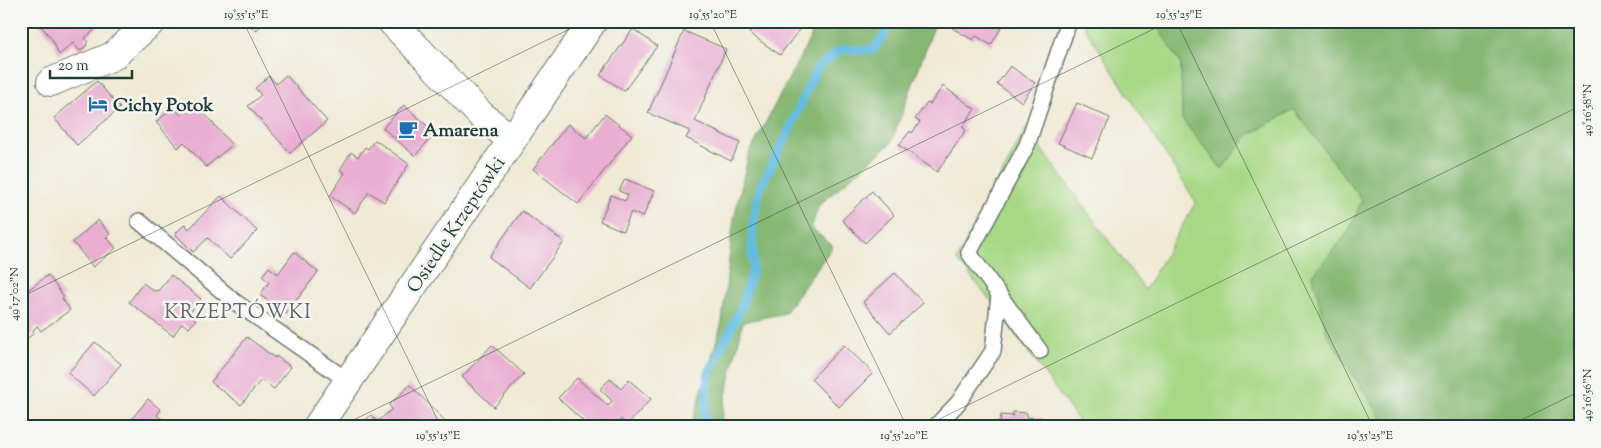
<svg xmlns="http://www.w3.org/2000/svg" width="1601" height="448" viewBox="0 0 1601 448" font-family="'Sorts Mill Goudy',serif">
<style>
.green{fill:#a8d886;stroke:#648a5d}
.forest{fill:#86b873;stroke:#527a54}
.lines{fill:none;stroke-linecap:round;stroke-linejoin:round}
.stream{stroke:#63bde1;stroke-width:9}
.building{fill:#e9aed2}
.service-casing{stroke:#68796c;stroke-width:18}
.minor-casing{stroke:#68796c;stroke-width:30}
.secondary-casing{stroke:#68796c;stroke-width:30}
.service{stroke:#fff;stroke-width:15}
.minor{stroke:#fff;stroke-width:28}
.secondary{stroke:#fff;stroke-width:28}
.ticks{fill:none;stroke:#1f3d34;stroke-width:1;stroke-opacity:0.45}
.labels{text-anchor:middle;stroke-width:5;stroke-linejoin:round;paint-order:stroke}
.poi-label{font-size:19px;font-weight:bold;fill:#1f3d34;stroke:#f6f6f2;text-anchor:start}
.street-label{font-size:19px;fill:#1f3d34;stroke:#f6f6f2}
.neighbourhood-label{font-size:20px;letter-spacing:1px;fill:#66656b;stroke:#f6f6f2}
.neatline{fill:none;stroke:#1f3d34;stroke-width:2}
.ticks-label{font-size:12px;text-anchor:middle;fill:#1f3d34}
</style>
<rect width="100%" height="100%" fill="#f6f6f2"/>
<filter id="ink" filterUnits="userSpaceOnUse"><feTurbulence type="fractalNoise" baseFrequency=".02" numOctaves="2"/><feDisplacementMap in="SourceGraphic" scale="10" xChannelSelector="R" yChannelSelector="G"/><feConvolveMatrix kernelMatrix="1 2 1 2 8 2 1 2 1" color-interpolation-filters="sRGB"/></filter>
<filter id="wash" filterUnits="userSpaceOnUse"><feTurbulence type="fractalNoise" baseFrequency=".0096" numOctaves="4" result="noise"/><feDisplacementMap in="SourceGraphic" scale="20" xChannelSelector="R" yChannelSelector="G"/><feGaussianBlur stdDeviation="1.12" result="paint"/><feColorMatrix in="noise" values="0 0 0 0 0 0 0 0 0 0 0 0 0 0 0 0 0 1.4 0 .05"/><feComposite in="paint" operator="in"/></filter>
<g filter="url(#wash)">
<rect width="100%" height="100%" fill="#f0e9d4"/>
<path class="green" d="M1085,21H1154L1181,64L1182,119L1221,168L1247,136L1294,109L1362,200L1349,231L1313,275L1378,412L1387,427H1083L995,306L957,260C978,215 1004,173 1026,128L1145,290L1196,202L1084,26Z"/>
<path class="forest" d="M819,21H936L891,143L819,205L811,228L833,246L785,313L743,322L723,409L722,427H691L722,322L733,224L748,156Z
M1154,21H1580V427H1387L1327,334L1313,275L1349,231L1362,200L1294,109L1247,136L1222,169L1182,119L1181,64Z"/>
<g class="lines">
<path class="stream" d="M704,427L708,375L741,309L753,269L752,229L760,188L786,137L817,68L842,49L873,50L885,34L888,21"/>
</g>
<g id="blocks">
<path class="building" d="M33,21H92L97,28L85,38L88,42L86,44L87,45L80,51L73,43L59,55L53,41L43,28Z
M245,21H265L256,31Z
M758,21H793L801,27L780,55L749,33Z
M952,21H1005L991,45L976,36L973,40L952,28L955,23Z
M633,29L657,46L624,91L600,75Z
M684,31L726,49L695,121L740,143L731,161L686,138L690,131L648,113Z
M1010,66L1035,83L1022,102L997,84Z
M286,75L327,121L290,153L248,106L261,95L255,88L269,76L276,84Z
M97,81L120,108L77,145L54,118Z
M943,86L975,109L962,127L966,130L937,172L899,145L910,131L912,133L920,122L915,119L927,103L930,104Z
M195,103L232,145L206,167L184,142L178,148L156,122L174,107L181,115Z
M1077,103L1110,118L1092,158L1058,143Z
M404,105L435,133L415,156L383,128Z
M605,114L632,135L578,204L533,169L568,124L586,138Z
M375,140L409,164L384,202L369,192L355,213L330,196L345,173L340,170L351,152L358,157L365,147L368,149Z
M625,179L654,191L643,217L631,212L623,231L600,221L611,195L625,201L628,195L619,191Z
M872,191L894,215L865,243L842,220Z
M221,196L257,231L230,259L208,238L193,252L175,234L185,224L189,229Z
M522,211L564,242L530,288L489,257Z
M98,220L110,234L106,237L116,248L93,267L73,242Z
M294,252L318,272L286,314L260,295L269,282L262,276L269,267L278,274Z
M895,273L923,303L890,333L863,302Z
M48,275L64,297L62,298L70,310L41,331L37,326L34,329L33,334L24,341H21V295Z
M171,275L201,299L189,314L196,320L189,328L182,323L173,336L129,302L143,283L154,291L159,290Z
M247,337L275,358L276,356L291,367L274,389L261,380L241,405L211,382Z
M95,342L121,364L94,396L68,373Z
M492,345L524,374L494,407L462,377Z
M844,345L873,373L839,407L811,379Z
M577,378L608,406L612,401L600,389L610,379L621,389L629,380L651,399L627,425L621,419L614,427H577L583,421L558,398Z
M410,385L451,427H359L371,415L377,422L392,409L389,405Z
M148,399L161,410L157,415L172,427H125Z
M1013,412L1027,413V417L1042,418L1041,427H994L995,422H1000L1001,415L1013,416Z"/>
</g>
</g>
<g filter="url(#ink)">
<use href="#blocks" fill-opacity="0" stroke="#68796c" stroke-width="1"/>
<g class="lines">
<g class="service-casing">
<path id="service" d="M139,221L235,302L348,381
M1040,351L969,253L1027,145L1069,21
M935,427L958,403L993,351L999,295"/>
</g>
<g class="minor-casing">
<path id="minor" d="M391,21L481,115L512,140
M51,82L113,56L152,21"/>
</g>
<g class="secondary-casing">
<path id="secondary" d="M317,427L593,21"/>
</g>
<use href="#service" class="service"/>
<use href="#minor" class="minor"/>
<use href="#secondary" class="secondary"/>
</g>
</g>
<path class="ticks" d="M243,21L441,427M710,21L907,427M1176,21L1373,427M21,297L586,21M339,427L1170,21M923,427L1580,106M1507,427L1580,391"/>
<defs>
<g id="hotel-bare" transform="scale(1.5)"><path d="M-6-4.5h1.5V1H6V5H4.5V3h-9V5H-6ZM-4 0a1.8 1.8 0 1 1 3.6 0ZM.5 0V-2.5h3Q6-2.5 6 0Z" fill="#1f6fb2" stroke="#f6f6f2" stroke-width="2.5" paint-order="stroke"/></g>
<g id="cafe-bare" transform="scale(1.5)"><path d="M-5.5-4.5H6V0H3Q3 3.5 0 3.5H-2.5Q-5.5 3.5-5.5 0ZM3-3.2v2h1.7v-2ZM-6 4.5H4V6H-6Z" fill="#1f6fb2" stroke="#f6f6f2" stroke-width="2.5" paint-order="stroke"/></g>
</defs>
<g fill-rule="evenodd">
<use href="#hotel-bare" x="98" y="104"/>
<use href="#cafe-bare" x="408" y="129"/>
</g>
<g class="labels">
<g class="poi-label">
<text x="113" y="111">Cichy Potok</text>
<text x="423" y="136">Amarena</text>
</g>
<g class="street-label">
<text transform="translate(455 224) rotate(-56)" y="7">Osiedle Krzeptówki</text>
</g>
<g class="neighbourhood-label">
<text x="238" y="318">KRZEPTÓWKI</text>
</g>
</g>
<rect width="1601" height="448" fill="none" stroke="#f6f6f2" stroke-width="55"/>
<path d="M50 70v8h82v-8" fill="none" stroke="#1f3d34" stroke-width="2.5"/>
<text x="58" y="70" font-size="15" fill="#1f3d34" stroke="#f6f6f2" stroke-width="4" paint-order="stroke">20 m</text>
<rect x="28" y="28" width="1546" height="392" class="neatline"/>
<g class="ticks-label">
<text x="246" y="18">19°55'15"E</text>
<text x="713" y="18">19°55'20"E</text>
<text x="1179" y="18">19°55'25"E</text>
<text transform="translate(1587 110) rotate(-90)" y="4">49°16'58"N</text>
<text transform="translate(14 294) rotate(-90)" y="4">49°17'02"N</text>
<text transform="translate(1587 395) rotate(-90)" y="4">49°16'56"N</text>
<text x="438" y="439">19°55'15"E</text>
<text x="904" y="439">19°55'20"E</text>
<text x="1370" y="439">19°55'25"E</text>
</g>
</svg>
